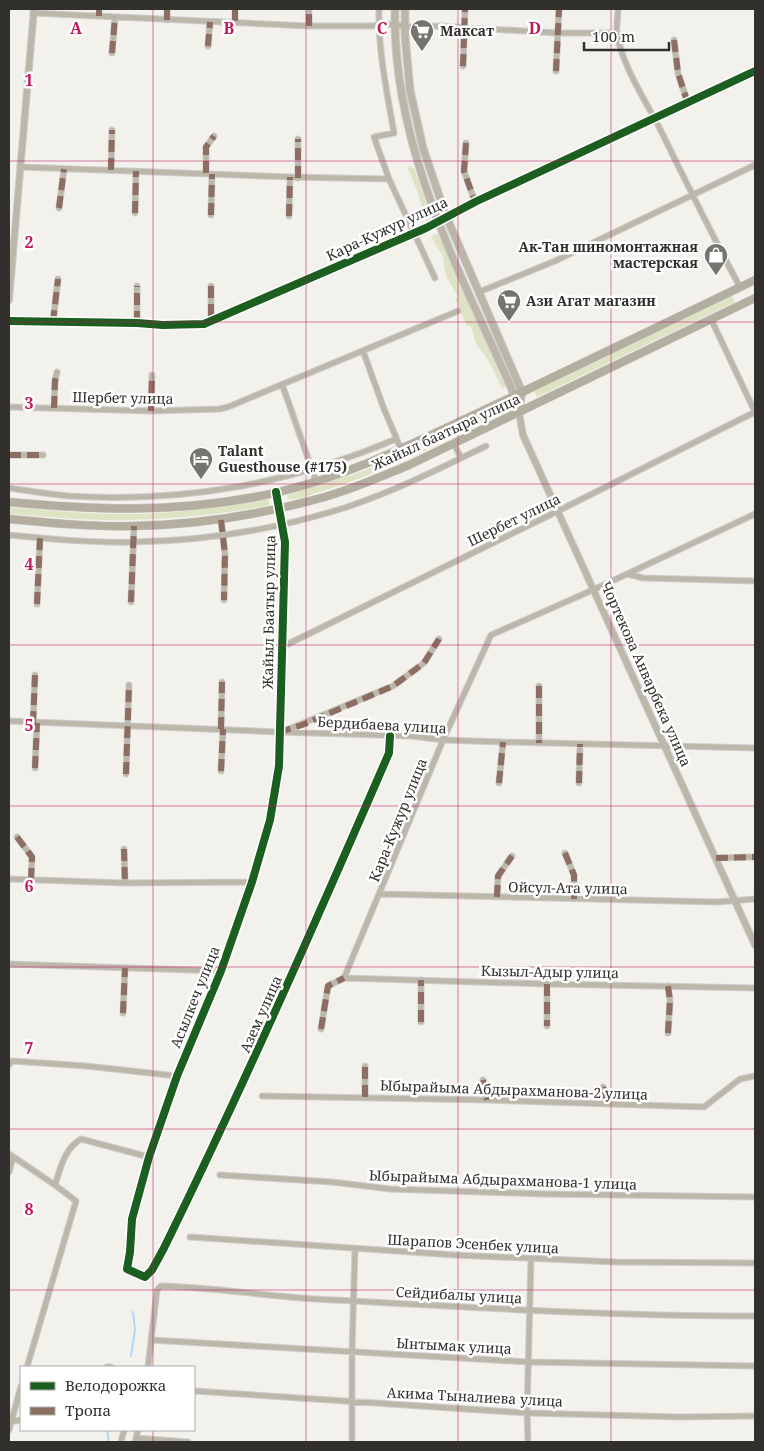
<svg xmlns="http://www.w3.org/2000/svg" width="764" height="1451" viewBox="0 0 764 1451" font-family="'Noto Serif',serif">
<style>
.green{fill:#dde3c3}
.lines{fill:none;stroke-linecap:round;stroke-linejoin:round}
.stream{stroke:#b0d8f9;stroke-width:2}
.minor-casing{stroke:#cfcdca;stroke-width:7}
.tertiary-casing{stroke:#cfcdca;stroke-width:8}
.secondary-casing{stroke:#cfcdca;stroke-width:9}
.primary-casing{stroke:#cfcdca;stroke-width:9}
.minor{stroke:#bcb7ab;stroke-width:5}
.tertiary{stroke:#bcb7ab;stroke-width:6}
.secondary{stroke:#bbb6a9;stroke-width:7}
.primary{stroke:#b4aea0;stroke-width:8}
.quiet{stroke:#8d6e63;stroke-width:6;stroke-dasharray:12 6;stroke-linecap:butt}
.cycleway-casing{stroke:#fff;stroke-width:11}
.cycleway{stroke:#1b5e20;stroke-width:8}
.grid{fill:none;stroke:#c2185b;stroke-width:1;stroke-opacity:0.55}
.labels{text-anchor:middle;stroke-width:5;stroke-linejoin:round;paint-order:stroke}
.poi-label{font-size:14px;font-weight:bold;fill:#32302c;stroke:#fff;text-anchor:start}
.street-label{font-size:14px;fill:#32302c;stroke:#fff}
.grid-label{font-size:16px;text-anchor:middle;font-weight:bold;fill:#c2185b;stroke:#fff;stroke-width:5;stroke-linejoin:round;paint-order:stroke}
</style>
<rect width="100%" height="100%" fill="#f2f1ec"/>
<path class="green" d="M410,166L414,168L430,213V218L426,222L419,196L408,168Z
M438,234L502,379L507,387L502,388L489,361L476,344L471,326H467L455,299L458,297L446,276L443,257L431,236Z
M732,296L735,302L537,397L534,390Z
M495,410L498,415C439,444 380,474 316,493C308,495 295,502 287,498L289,494L352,475L387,462Z
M264,499L269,500V503L267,506C215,515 164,520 111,520C77,520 43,516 9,514V507C52,511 95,515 139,514C181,513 223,507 264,499Z"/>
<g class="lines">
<path class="stream" d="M131,1356L135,1330L133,1312
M107,1430L109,1442"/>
<g class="minor-casing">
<path id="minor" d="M235,9V23
M379,9C378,51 387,92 394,133L374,137L389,179L435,278
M618,9C618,17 616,27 617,35C625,72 647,102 663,135C688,186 713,237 740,287
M33,13L309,26H371L386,24L411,27L440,26L557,33H617
M167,20V9
M309,26V9
M674,40L678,73L688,104
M208,46L210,22
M112,53L115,17
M463,66L465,9
M556,71L559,9
M466,143L464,171L475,202
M20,167L290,177L389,179
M111,170L112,130
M206,173V147L214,136
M298,178V139
M59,208L64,169
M135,213L136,171
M211,215L212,174
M289,216L290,177
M211,286V321
M479,292L555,261L755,165
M711,319L755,412
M9,321L137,323L163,325L204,324L426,228L475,202L755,71
M53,322L58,279
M137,323V286
M363,351L384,409L401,449
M282,384L316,481
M9,407L151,411L219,409L228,407L458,311
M54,408L55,381L57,372
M151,411L152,375
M454,444L461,458
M9,455H43
M9,488C29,491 49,494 69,496C184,503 290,484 396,439
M276,492L285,542L279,766L270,820L252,882L221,971L177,1076L149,1157L132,1219L130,1252L127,1269L145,1277L152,1270L164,1248C244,1085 317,919 389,753L390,736
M221,520L225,554L224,600
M9,535C50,539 92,543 134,542C206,541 278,529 347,507C395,491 441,468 486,446
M627,574L643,578L755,581
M131,602L134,526
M37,604L40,538
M282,647L558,511L755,412
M539,686V743
M9,721L279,732L411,736L443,740L503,742L755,748
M33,723L35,675
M221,729L222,682
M284,731L393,686L424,663L439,639
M35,768L37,723
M221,771L223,729
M126,774L129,685
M499,783L503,742
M579,783L580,744
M17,837L32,857L31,880
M124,849L125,883
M565,853L574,875V899
M716,858L755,857
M9,879L125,883L252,882
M380,894L717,902L755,899
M497,897L498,876L512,856
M9,964L221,971
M344,978L443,740L491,635L595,589L755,514
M344,978L547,984L755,988
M547,984V1026
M123,1013L125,968
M421,1022V980
M321,1029L328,986L344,978
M668,1033L670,1000L668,986
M9,1065L12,1061L86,1066L177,1076
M483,1080L487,1100
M603,1087L608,1104
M262,1096L487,1100L704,1107L740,1079L755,1076
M365,1097V1066
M9,1154L55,1185L76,1201L27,1367
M9,1172L13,1157
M220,1175L332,1182L390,1189L544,1194L755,1197
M55,1185C61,1167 64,1149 81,1139L149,1157
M190,1237L454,1255L616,1262L755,1263
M151,1340L528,1362L755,1366
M107,1367H111
M148,1367L157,1290L161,1286C212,1287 264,1296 316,1299C462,1307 609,1316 755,1316
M194,1391L527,1413L679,1417L755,1416
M9,1422L21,1420
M9,1430L21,1386
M136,1438L188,1442
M121,1442L124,1430
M135,1442L138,1430
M352,1442V1351L355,1249
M528,1442L527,1413L531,1258"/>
</g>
<g class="tertiary-casing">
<path id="tertiary" d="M9,300L34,9
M519,412L523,435L755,945"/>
</g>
<g class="secondary-casing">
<path id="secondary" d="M395,9C392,144 457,267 511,387L519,412
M405,9V36L410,90L423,148L446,216L522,392L519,409"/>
</g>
<g class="primary-casing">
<path id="primary" d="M9,502C95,510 170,513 255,497C347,480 430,435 514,396C595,357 675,318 755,280
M9,519C50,523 92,527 134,526C197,525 259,515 321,498C351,490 380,477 409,465L755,298"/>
</g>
<use href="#minor" class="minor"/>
<use href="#tertiary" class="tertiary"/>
<use href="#secondary" class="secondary"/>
<use href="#primary" class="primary"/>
<path class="quiet" d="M99,9V16
M235,9V23
M167,20V9
M309,26V9
M674,40L678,73L688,104
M208,46L210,22
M112,53L115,17
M463,66L465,9
M556,71L559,9
M466,143L464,171L475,202
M111,170L112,130
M206,173V147L214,136
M298,178V139
M59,208L64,169
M135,213L136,171
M211,215L212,174
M289,216L290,177
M211,286V321
M53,322L58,279
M137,323V286
M54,408L55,381L57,372
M151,411L152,375
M9,455H43
M221,520L225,554L224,600
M131,602L134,526
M37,604L40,538
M539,686V743
M33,723L35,675
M221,729L222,682
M279,732L302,725L393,686L424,663L439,639
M35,768L37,723
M221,771L223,729
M126,774L129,685
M499,783L503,742
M579,783L580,744
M17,837L32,857L31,880
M124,849L125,883
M565,853L574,875V899
M716,858L755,857
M497,897L498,876L512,856
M547,984V1026
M123,1013L125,968
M421,1022V980
M321,1029L328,986L344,978
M668,1033L670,1000L668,986
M483,1080L487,1100
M603,1087L608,1104
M365,1097V1066"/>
<g class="cycleway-casing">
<path id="cycleway" d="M9,321L137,323L163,325L204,324L426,228L475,202L755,71
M276,492L285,542L279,766L270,820L252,882L221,971L177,1076L149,1157L132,1219L130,1252L127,1269L145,1277L152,1270L164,1248C244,1085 317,919 389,753L390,736"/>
</g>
<use href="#cycleway" class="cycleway"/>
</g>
<path class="grid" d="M153,9V1367M306,9V1442M458,9V1442M611,9V1442M9,161H755M9,322H755M9,484H755M9,645H755M9,806H755M9,967H755M9,1129H755M9,1290H755M153,1430V1442"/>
<defs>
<g id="supermarket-pin" transform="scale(1.25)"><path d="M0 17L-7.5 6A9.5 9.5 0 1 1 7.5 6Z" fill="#75746f" stroke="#fff"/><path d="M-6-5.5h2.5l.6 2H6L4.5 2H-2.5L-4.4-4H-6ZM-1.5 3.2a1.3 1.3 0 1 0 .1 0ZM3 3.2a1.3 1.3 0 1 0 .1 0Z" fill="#fff"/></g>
<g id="shop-pin" transform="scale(1.25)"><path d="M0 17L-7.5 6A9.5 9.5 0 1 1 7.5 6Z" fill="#75746f" stroke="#fff"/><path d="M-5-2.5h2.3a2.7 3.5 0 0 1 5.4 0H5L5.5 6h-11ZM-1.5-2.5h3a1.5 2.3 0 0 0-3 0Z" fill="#fff"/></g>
<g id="hotel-pin" transform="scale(1.25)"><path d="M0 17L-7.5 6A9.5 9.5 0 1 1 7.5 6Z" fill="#75746f" stroke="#fff"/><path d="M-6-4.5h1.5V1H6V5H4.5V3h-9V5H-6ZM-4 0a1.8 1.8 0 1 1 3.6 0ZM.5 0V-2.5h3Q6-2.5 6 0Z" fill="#fff"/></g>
</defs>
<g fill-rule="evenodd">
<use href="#supermarket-pin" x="422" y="31"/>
<use href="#shop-pin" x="716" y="255"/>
<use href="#supermarket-pin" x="509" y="301"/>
<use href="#hotel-pin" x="201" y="459"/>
</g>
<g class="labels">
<g class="poi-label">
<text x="440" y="36">Максат</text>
<text x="698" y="252" text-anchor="end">Ак-Тан шиномонтажная<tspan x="698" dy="16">мастерская</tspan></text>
<text x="526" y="306">Ази Агат магазин</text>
<text x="218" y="456">Talant<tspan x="218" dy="16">Guesthouse (#175)</tspan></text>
</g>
<g class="street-label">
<text transform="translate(387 229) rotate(-25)" y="5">Кара-Кужур улица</text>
<text transform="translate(123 398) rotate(1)" y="5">Шербет улица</text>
<text transform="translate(446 432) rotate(-25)" y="5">Жайыл баатыра улица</text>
<text transform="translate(514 520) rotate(-26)" y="5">Шербет улица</text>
<text transform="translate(269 612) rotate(-89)" y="5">Жайыл Баатыр улица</text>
<text transform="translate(646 674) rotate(66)" y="5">Чортекова Анварбека улица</text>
<text transform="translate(382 725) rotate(3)" y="5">Бердибаева улица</text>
<text transform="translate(398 820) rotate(-68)" y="5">Кара-Кужур улица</text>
<text transform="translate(568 888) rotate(1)" y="5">Ойсул-Ата улица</text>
<text transform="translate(550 972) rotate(1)" y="5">Кызыл-Адыр улица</text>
<text transform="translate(195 997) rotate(-68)" y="5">Асылкеч улица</text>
<text transform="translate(261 1014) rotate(-66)" y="5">Азем улица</text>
<text transform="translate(514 1090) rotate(2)" y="5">Ыбырайыма Абдырахманова-2 улица</text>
<text transform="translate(503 1180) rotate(2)" y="5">Ыбырайыма Абдырахманова-1 улица</text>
<text transform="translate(473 1244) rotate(3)" y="5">Шарапов Эсенбек улица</text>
<text transform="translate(459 1295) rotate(3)" y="5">Сейдибалы улица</text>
<text transform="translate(454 1346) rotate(3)" y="5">Ынтымак улица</text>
<text transform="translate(475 1397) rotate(3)" y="5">Акима Тыналиева улица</text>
</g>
</g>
<g class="grid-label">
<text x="76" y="34">A</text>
<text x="229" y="34">B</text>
<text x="382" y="34">C</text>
<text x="535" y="34">D</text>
<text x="29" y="86">1</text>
<text x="29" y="248">2</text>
<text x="29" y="409">3</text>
<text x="29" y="570">4</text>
<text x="29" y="731">5</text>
<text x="29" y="892">6</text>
<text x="29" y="1054">7</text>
<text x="29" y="1215">8</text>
</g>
<rect width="764" height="1451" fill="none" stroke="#32302c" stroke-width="20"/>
<rect x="20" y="1366" width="175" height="65" fill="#ffffff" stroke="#adacab"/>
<rect x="30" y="1382" width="25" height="8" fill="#1b5e20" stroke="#adacab"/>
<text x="65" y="1391" font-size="15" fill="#32302c">Велодорожка</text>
<rect x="30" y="1407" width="25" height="8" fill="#8d6e63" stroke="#adacab"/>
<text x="65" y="1416" font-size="15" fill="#32302c">Тропа</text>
<path d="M584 42v8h85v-8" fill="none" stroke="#32302c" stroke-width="2.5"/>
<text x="592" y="42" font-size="15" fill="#32302c" stroke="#ffffff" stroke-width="4" paint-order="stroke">100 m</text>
</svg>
